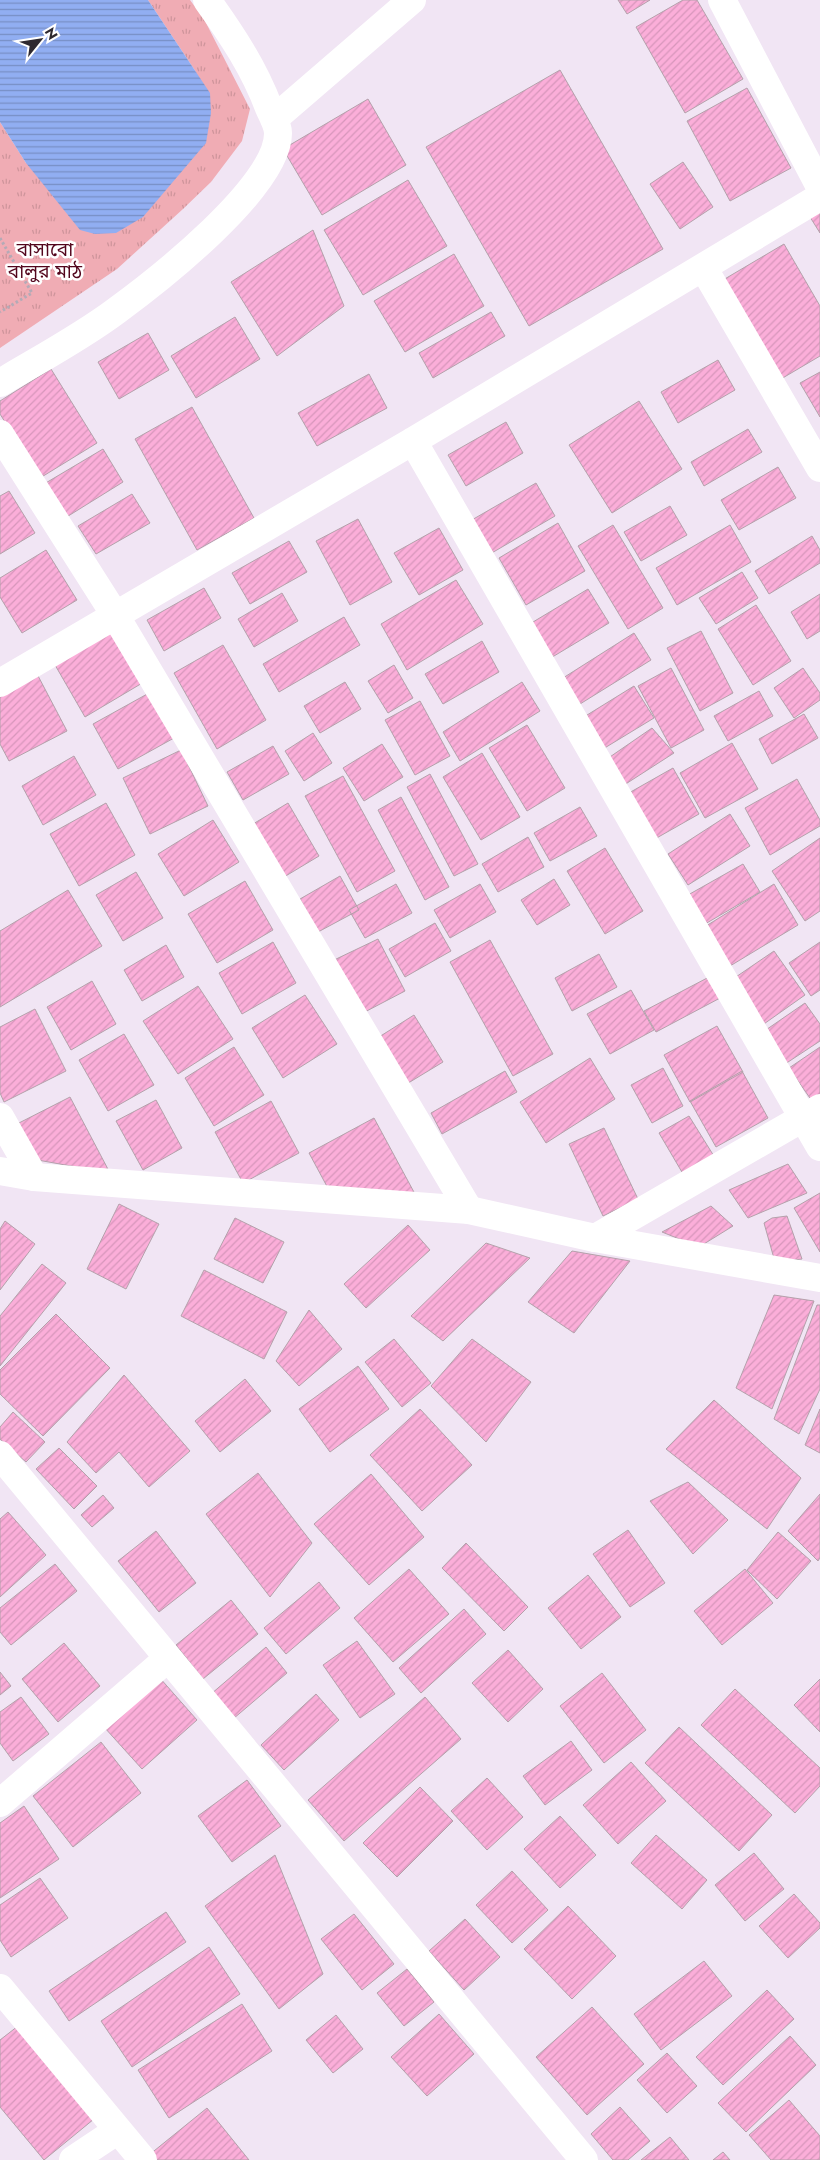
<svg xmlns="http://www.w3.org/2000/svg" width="820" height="2160" viewBox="0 0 820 2160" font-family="Jost,'Noto Sans Bengali',sans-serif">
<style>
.park{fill:url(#park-tufts)}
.water{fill:url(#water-rules)}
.building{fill:url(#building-hatch);stroke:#b4a1ab}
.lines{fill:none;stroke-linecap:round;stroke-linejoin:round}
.path{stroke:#b4aab6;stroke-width:3;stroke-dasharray:2.5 2.5;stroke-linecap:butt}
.minor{stroke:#fff;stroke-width:28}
.tertiary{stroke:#fff;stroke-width:28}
.labels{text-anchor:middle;stroke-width:5;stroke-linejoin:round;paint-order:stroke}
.park-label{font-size:19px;fill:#52051c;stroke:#fff}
</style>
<defs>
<pattern id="park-tufts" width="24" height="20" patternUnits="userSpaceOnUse" patternTransform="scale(1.25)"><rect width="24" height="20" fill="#f0acb4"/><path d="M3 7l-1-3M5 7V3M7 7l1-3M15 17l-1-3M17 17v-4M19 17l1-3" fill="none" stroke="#ce949b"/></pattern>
<pattern id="water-rules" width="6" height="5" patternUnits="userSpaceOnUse" patternTransform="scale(1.25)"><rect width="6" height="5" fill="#91aef2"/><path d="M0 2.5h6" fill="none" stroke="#778ec4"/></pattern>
<pattern id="building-hatch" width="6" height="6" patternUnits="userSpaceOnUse" patternTransform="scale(1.25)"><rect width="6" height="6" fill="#fbaed9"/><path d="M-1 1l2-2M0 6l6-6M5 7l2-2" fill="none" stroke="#d796bb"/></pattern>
</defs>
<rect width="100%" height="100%" fill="#f1e5f4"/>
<path class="park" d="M148,0H190L204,19L250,109L242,141L211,182L183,209L117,269L0,348V122L26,163L196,72Z"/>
<path class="water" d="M0,0H148L210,93L211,113L206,143L143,217L116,233L95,234L80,230L26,163L0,122Z"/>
<path class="building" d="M618,0H650L627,14Z
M683,0H697L743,79L685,113L636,27Z
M560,70L663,249L529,326L426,147Z
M747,88L791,168L730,201L687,121Z
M368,99L406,165L322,215L283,149Z
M683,162L713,207L680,229L650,184Z
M408,180L447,246L363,295L324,230Z
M820,211V233L810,217Z
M313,230L344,306L277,356L231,282Z
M784,244L820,306V356L781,379L723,280Z
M454,254L484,306L405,352L374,301Z
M491,312L505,336L433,378L419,353Z
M235,317L260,359L196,398L171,356Z
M148,333L169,370L119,399L98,362Z
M718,360L735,390L678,423L661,392Z
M51,369L97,443L40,478L0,414V401Z
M820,372V417L800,383Z
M369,374L387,408L317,446L298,413Z
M639,401L682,469L612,513L569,445Z
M192,407L254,518L197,550L135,439Z
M506,422L523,453L466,486L448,455Z
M748,429L762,452L704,486L691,462Z
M103,449L123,482L65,518L44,484Z
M778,467L796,498L739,530L721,500Z
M536,483L555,516L490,554L470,521Z
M9,491L35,533L0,554V496Z
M132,494L150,523L96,554L78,526Z
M670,506L687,535L641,561L624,532Z
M358,519L392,582L350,605L316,541Z
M558,523L585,571L526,605L499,558Z
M613,525L663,608L628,629L578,546Z
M730,525L751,562L677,605L656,568Z
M439,528L463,570L419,595L394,553Z
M812,536L820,550V563L769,594L755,571Z
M289,541L307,572L250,604L232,573Z
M46,550L77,600L22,633L0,597V578Z
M742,572L758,598L716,624L699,598Z
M456,580L483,624L407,670L381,624Z
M204,588L221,618L164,651L147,620Z
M588,589L609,623L549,659L528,625Z
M282,593L298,621L254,647L238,619Z
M820,594V631L807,639L791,612Z
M756,605L791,661L753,685L718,629Z
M344,617L360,645L279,692L263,664Z
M110,623L144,682L85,717L51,658Z
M701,631L733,693L700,711L667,648Z
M634,633L651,660L580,704L563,678Z
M482,641L499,672L443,704L425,674Z
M223,645L266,720L217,749L174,673Z
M394,665L413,698L388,713L368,681Z
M671,668L704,730L671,748L638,686Z
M803,668L820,693V700L794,718L774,688Z
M36,672L67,731L9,761L0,744V691Z
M345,682L361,709L320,733L304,706Z
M522,682L540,711L460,761L443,732Z
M634,686L654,718L598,752L579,720Z
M759,691L773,716L728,741L714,716Z
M149,693L174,738L118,769L93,724Z
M420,701L450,756L415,775L385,720Z
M804,714L818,738L772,764L759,739Z
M527,725L565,788L527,811L489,748Z
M652,728L674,753L621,787L604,761Z
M313,733L332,763L304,781L285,751Z
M732,743L758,789L705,818L680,773Z
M382,744L403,777L364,801L343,768Z
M273,746L289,774L243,800L227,772Z
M181,750L208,806L150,834L123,778Z
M482,753L520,817L481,840L443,777Z
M74,756L96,795L43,825L22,786Z
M673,768L699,814L646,844L620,798Z
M430,774L478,864L454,876L407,787Z
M343,776L395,871L357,892L305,796Z
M797,779L820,820V826L770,855L745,808Z
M401,797L449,887L425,900L378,810Z
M106,803L135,855L79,886L50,834Z
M288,803L319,856L284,877L253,824Z
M580,807L597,836L550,861L534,833Z
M730,814L750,846L688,885L668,854Z
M213,820L239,862L184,896L158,854Z
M528,837L544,867L498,892L482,864Z
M820,838V911L805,921L772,871Z
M605,848L643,911L605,934L567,871Z
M743,864L760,892L705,924L688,895Z
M136,872L163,918L123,941L96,895Z
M340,876L359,910L318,932L300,899Z
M554,879L570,905L537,925L521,900Z
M245,881L273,930L217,963L188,914Z
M396,884L412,913L365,938L349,910Z
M480,884L496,912L450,938L434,910Z
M774,884L798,925L730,966L706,926Z
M68,890L102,946L0,1007V931Z
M435,923L451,951L405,977L389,949Z
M378,939L405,991L359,1015L332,961Z
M490,940L553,1054L513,1076L450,962Z
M273,942L296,983L242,1014L219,973Z
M820,942V990L811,996L789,963Z
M166,945L184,977L142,1001L124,970Z
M774,951L805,995L761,1026L730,981Z
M599,954L617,987L572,1011L555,978Z
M711,976L722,997L656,1032L644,1011Z
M92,981L116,1024L71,1050L47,1007Z
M198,986L233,1039L178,1074L143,1021Z
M631,990L654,1030L610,1054L587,1014Z
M305,995L337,1044L283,1078L252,1028Z
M805,1003L820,1024V1041L782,1066L760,1034Z
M35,1009L66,1071L4,1102L0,1093V1027Z
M414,1015L443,1062L400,1088L371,1042Z
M717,1026L743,1072L690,1102L664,1055Z
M124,1034L154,1085L108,1111L79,1060Z
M234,1047L264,1095L214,1126L185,1078Z
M820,1047V1095L812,1101L789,1068Z
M590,1058L615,1099L546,1143L520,1102Z
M663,1068L683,1106L652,1123L631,1085Z
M505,1071L517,1092L442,1134L431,1113Z
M742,1071L768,1118L716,1147L690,1101Z
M70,1097L110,1173L32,1159L15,1125Z
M156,1100L182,1148L143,1170L116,1121Z
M271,1101L299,1153L243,1183L215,1132Z
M689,1116L717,1161L686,1179L659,1133Z
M374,1118L415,1194L330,1192L309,1153Z
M604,1128L638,1199L603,1216L569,1144Z
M788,1164L807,1193L748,1218L729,1190Z
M820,1193V1252L794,1208Z
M119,1204L159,1224L126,1289L87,1269Z
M711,1206L733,1226L699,1247L662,1232Z
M787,1216L802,1259L775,1262L764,1223L772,1218Z
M235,1218L284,1242L263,1283L214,1259Z
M5,1221L35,1244L0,1290V1229Z
M408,1225L430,1250L366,1308L344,1284Z
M486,1243L530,1258L443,1341L411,1316Z
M572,1251L630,1261L574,1333L528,1302Z
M42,1264L66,1283L0,1366V1316Z
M204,1270L287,1312L264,1359L181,1316Z
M774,1295L814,1301L772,1409L736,1388Z
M817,1305H820V1389L799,1434L774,1419Z
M309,1310L342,1349L299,1386L276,1361Z
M56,1314L110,1368L43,1436L0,1394V1370Z
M394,1339L431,1383L402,1407L365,1362Z
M472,1339L531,1382L486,1442L431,1386Z
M358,1366L389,1409L330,1452L299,1409Z
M124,1375L190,1451L149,1487L119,1452L96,1473L67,1442Z
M245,1379L271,1411L220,1452L195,1421Z
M714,1400L801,1478L767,1529L666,1449Z
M420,1409L472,1465L422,1511L370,1455Z
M820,1409V1453L805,1445Z
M13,1412L45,1442L26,1462L0,1439V1427Z
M59,1448L97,1486L74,1509L36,1469Z
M258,1473L312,1543L270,1597L206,1514Z
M371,1474L424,1537L369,1585L314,1524Z
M688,1482L728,1520L693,1554L650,1501Z
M820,1494V1558L818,1561L788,1531Z
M103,1495L114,1508L92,1527L81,1515Z
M8,1512L46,1555L0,1597V1519Z
M628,1530L665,1583L630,1607L593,1554Z
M156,1531L196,1583L159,1612L118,1561Z
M778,1532L811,1561L777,1599L747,1570Z
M466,1543L528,1607L504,1631L442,1568Z
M55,1564L77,1591L11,1645L0,1632V1608Z
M409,1569L449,1614L393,1662L354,1618Z
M745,1569L773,1603L722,1645L694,1611Z
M588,1575L621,1617L581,1649L548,1608Z
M319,1582L340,1608L286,1654L264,1628Z
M231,1600L258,1634L203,1679L176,1645Z
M464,1609L486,1634L421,1693L399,1668Z
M357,1641L395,1694L360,1718L323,1665Z
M64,1643L100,1686L58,1722L22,1679Z
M266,1647L287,1673L233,1719L211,1694Z
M508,1650L543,1689L508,1722L472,1683Z
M0,1672L11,1686L0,1695Z
M602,1673L646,1730L604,1763L560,1706Z
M159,1677L197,1720L142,1769L104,1727Z
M820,1679V1732L794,1705Z
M735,1689L820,1768V1786L795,1813L701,1725Z
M316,1694L339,1720L284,1770L261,1745Z
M21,1697L49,1734L13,1761L0,1743V1712Z
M425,1697L461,1739L344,1841L308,1800Z
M679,1727L772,1815L739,1851L645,1763Z
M571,1741L592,1770L545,1805L523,1776Z
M101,1742L141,1793L73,1847L33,1796Z
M631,1762L666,1801L618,1844L583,1805Z
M487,1778L523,1817L487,1850L451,1811Z
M247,1780L281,1826L232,1862L198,1816Z
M420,1787L453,1821L397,1877L363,1843Z
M24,1806L59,1859L0,1898V1823Z
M560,1816L596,1855L560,1888L524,1849Z
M656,1835L707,1880L682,1909L631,1863Z
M754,1853L784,1889L745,1921L715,1885Z
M275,1855L323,1974L279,2009L205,1906Z
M512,1871L548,1910L512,1943L476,1905Z
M40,1878L68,1918L11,1957L0,1940V1905Z
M794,1894L820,1923V1928L788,1958L759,1926Z
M568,1906L616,1956L572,1999L524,1949Z
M166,1912L186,1942L69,2021L49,1991Z
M354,1914L394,1964L362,1990L321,1939Z
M465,1919L500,1957L464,1990L429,1951Z
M209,1947L240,1994L132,2067L101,2021Z
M704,1961L732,1996L661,2050L634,2014Z
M407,1969L434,2002L404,2026L377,1993Z
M767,1990L794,2019L723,2085L696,2057Z
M242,2004L272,2051L169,2118L138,2070Z
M592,2007L644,2064L587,2115L536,2057Z
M439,2014L474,2054L427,2096L391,2057Z
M336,2015L363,2049L333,2073L306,2040Z
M18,2026L94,2119L44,2160L0,2107V2040Z
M790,2036L816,2065L746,2132L718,2103Z
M667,2053L697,2086L667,2113L637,2080Z
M789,2100L820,2136V2160H771L749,2135Z
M620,2107L650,2141L628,2160H613L591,2134Z
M207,2108L249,2160H154L149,2155Z
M670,2137L689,2160H641Z
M723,2152L730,2160H713Z"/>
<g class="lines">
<path class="path" d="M0,238L32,293L0,312"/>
<path class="minor" d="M722,0L820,187
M274,119L412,0
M703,267L820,468
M0,383C38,360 80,338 116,311C157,281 279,186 278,133C278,125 272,115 269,108C254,68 232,35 207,0
M0,434L115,615L469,1210
M413,441L820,1147
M0,683L413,441L820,197
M0,1117L34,1177
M595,1238L820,1108
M0,1803L167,1659
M0,1988L143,2160
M73,2160L118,2130"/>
<path class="tertiary" d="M0,1171L34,1177L469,1210L595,1238L820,1278
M0,1455L584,2160"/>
</g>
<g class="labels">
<g class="park-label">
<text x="45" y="256">বাসাবো<tspan x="45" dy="22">বালুর মাঠ</tspan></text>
</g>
</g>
<g transform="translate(40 40) rotate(60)" stroke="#ffffff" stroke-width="4" paint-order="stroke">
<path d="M0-4L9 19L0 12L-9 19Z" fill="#2e292f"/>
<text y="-8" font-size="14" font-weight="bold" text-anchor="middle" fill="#2e292f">N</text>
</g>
</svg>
